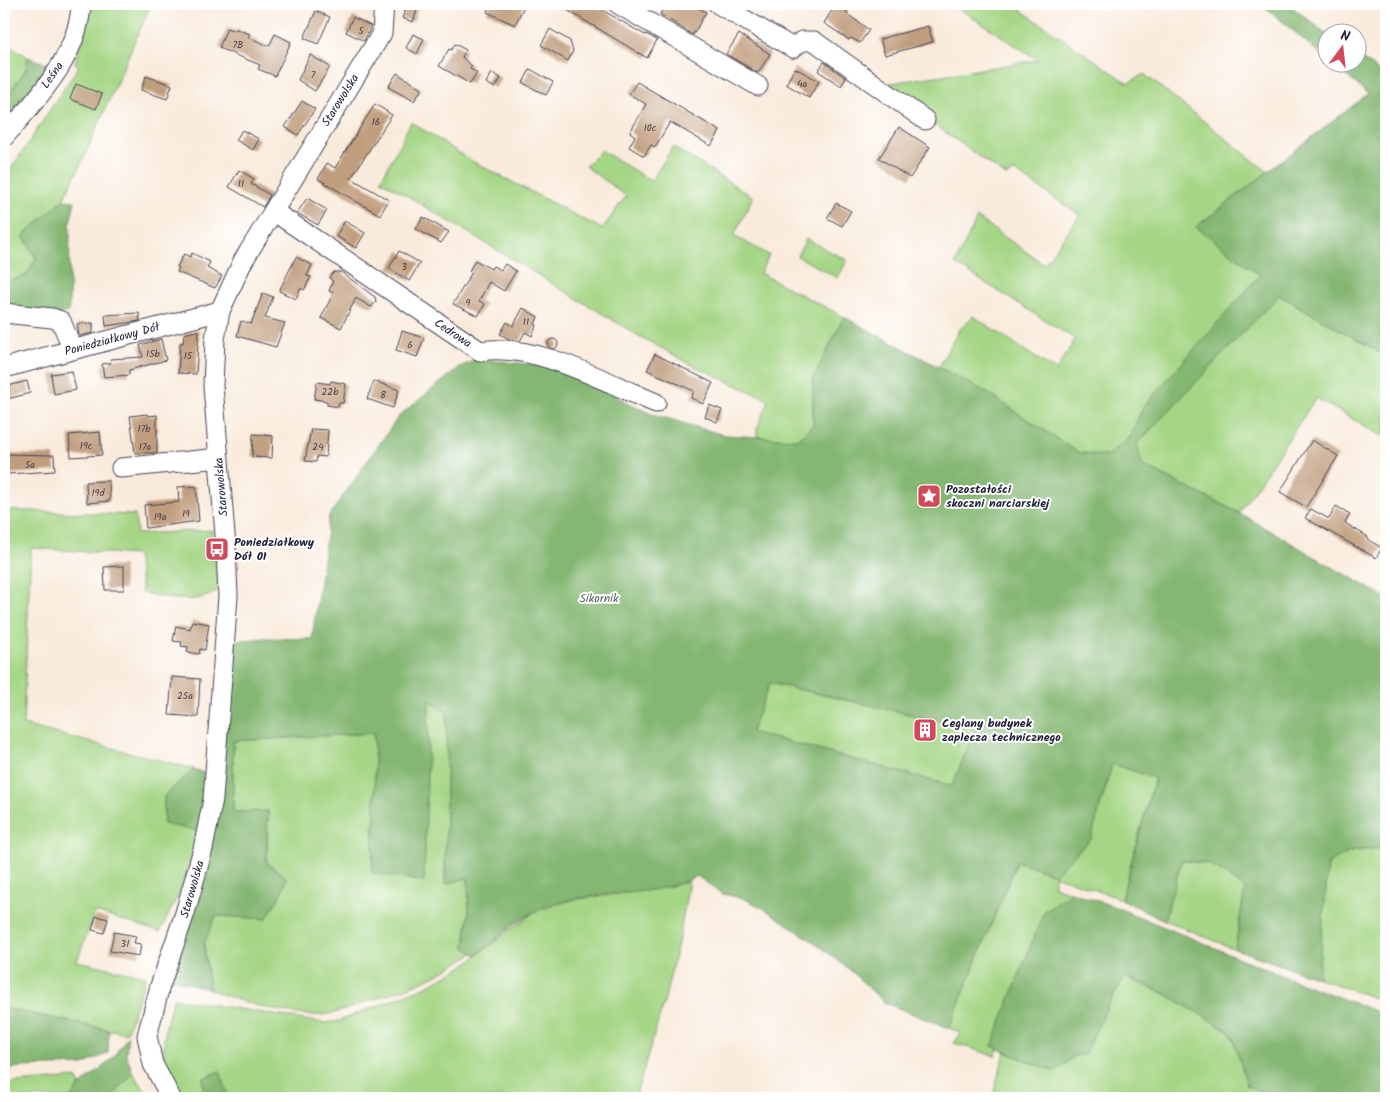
<svg xmlns="http://www.w3.org/2000/svg" width="1390" height="1102" viewBox="0 0 1390 1102" font-family="Kalam,sans-serif">
<style>
.green{fill:#a5d685;stroke:#647c60}
.forest{fill:#84b772;stroke:#536c56;fill-rule:evenodd}
.building{fill:#c09d7d}
.lines{fill:none;stroke-linecap:round;stroke-linejoin:round}
.minor-casing{stroke:#424053;stroke-width:21}
.minor{stroke:#fff;stroke-width:19}
.labels{text-anchor:middle;stroke-width:4;stroke-linejoin:round;paint-order:stroke}
.number-label{font-size:10px;fill:#4a414c}
.street-label{font-size:12px;fill:#22223b;stroke:#fff}
.poi-label{font-size:12px;font-weight:bold;fill:#22223b;stroke:#fff;text-anchor:start}
.park-label{font-size:12px;fill:#506155;stroke:#fff}
</style>
<rect width="100%" height="100%" fill="#fff"/>
<filter id="ink" filterUnits="userSpaceOnUse"><feTurbulence type="fractalNoise" baseFrequency=".02" numOctaves="2"/><feDisplacementMap in="SourceGraphic" scale="10" xChannelSelector="R" yChannelSelector="G"/><feConvolveMatrix kernelMatrix="1 2 1 2 8 2 1 2 1" color-interpolation-filters="sRGB"/></filter>
<filter id="wash" filterUnits="userSpaceOnUse"><feTurbulence type="fractalNoise" baseFrequency=".0096" numOctaves="4" result="noise"/><feDisplacementMap in="SourceGraphic" scale="20" xChannelSelector="R" yChannelSelector="G"/><feGaussianBlur stdDeviation="1.12" result="paint"/><feColorMatrix in="noise" values="0 0 0 0 0 0 0 0 0 0 0 0 0 0 0 0 0 1.4 0 .05"/><feComposite in="paint" operator="in"/></filter>
<g filter="url(#wash)">
<rect width="100%" height="100%" fill="#f9ebdc"/>
<path class="green" d="M96,4H151L82,162L63,200L23,236L36,258L27,275L12,280L4,277V176L9,172L79,66L75,63L88,19Z
M952,4H1012L1128,83L1144,74L1268,172L1197,227L1261,275L1143,407L1129,439L1106,456L1077,452L986,392L938,368L959,330L973,316L1056,371L1075,339L955,264L977,218L1044,264L1080,215L1015,172L1006,176L879,85L1038,60Z
M4,41L28,57L26,69L4,101Z
M411,122L470,160L602,229L626,196L585,166L601,150L651,181L673,147L753,197L734,236L769,255L760,273L844,317L813,379V425L797,439L757,437V429L769,400L694,366L639,336L381,180Z
M806,239L847,260L838,278L797,256Z
M1279,295L1386,356V438L1316,398L1239,513L1141,465L1137,444Z
M4,510L135,515L137,534L212,530L219,590C195,606 169,598 142,593L137,555L31,548L23,725L194,769L164,796V824L199,831L184,883L160,932L95,912L77,961L146,976L126,1033L4,1008Z
M770,683L976,729L952,786L750,732Z
M429,700L447,712L445,883L468,878L469,912L465,947L473,953C436,978 410,987 369,1001C352,1007 335,1015 317,1015C287,1016 236,1001 209,989L204,944L216,915L266,919L268,811L233,812V741L374,733L375,807L372,872L424,881Z
M1112,764L1155,777L1121,899L1054,875V886L1071,892L1044,911L995,1040L1001,1043L995,1056L954,1043L961,1033L949,1028L1017,861L1054,874L1091,839Z
M1386,847V1002L1318,978L1328,864L1349,852Z
M1182,860L1210,864L1245,889L1235,949L1164,920Z
M689,881L680,934L665,999L635,1098H178L164,1070L163,1054L165,1029L173,998L323,1023L339,1021L427,986L462,967L534,912L572,900L657,888Z
M1125,977L1162,992L1229,1031L1261,1093L1267,1094L1272,1098H992L1005,1052L1055,1072L1076,1055Z
M133,1073L151,1098H111Z
M76,1078L80,1086L70,1098H4V1084Z"/>
<path class="forest" d="M1262,4H1288L1327,34V60Z
M1358,56L1386,77V356L1279,295L1137,444L1142,465L1239,513L1386,598V847L1349,852L1328,864L1318,978L1235,949L1245,889L1210,864L1182,860L1164,920L1121,899L1155,778L1112,764L1091,839L1054,874L1017,861L949,1028L885,1003L849,969L814,942L763,908L743,898L722,894L697,876C647,902 584,886 534,912C512,923 496,942 476,955L465,947L469,912L468,878L445,884L447,712L429,700L424,882L372,873L375,807L374,733L233,741V812L268,811L266,862L287,878L282,893L266,919L216,916L204,944L209,989L172,979L234,641L266,638L312,639L329,516L399,416L460,367L478,359L555,367L652,414L724,435L797,439L813,425V379L844,317L986,392L1077,452L1106,456L1129,439L1143,407L1260,275L1196,227L1368,94L1331,63L1358,62ZM770,683L976,729L952,786L751,732Z
M28,57L52,66L4,126V101L26,69Z
M63,200L75,201L70,223L69,312L37,318L4,316V277L12,280L27,275L36,258L23,236Z
M194,769L208,775L199,831L164,824V796Z
M1071,892L1113,906L1298,982L1386,1015V1098H1272L1267,1094L1247,1086L1233,1037L1229,1031L1162,992L1125,977L1108,1005L1084,1055H1076L1055,1072L992,1046L1044,911Z
M4,1008L109,1030L108,1053L83,1065L19,1067L4,1070Z
M128,1035L126,1054L133,1073L111,1098H70L80,1086L112,1059Z
M220,1071L229,1098H203V1078Z"/>
<g id="blocks">
<path class="building" d="M408,4H419L413,22L402,18Z
M491,4H525L515,25L487,12Z
M557,4H592L645,35L646,34L657,40L647,58Z
M666,4H691L706,12L693,35L660,14Z
M836,4H852L846,13L869,30L860,43L851,38L849,40L824,23Z
M316,11L330,17L318,44L304,38Z
M353,17L371,26L364,41L346,32Z
M928,26L933,42L885,55L880,39Z
M227,28L235,31L236,29L250,34L248,37L269,46L275,34L291,42L275,76L258,69L260,65L219,48Z
M550,29L570,41L573,51L568,61L541,45Z
M413,34L424,39L417,54L406,48Z
M739,34L770,54L758,73L726,54Z
M455,44L466,50L462,57L472,66L470,69L477,73L470,84L439,66L449,49L451,50Z
M310,55L330,67L315,91L298,80Z
M824,62L846,78L841,86L818,71Z
M795,68L819,81L809,98L786,84Z
M530,69L553,82L546,95L523,83Z
M397,73L422,89L414,101L388,87Z
M492,73L501,78L495,88L486,83Z
M146,76L172,85L167,99L141,90Z
M637,82L720,131L711,146L670,122L655,147L651,145L644,156L629,147L635,136L630,132L646,104L629,94Z
M76,84L102,94L96,109L70,99Z
M302,101L315,109L298,135L285,127Z
M375,104L392,115L351,178L389,200L380,215L318,179L327,163L335,168Z
M899,127L930,147L910,178L879,158Z
M242,130L259,139L253,150L236,140Z
M239,170L254,179L251,184L270,195L263,207L229,187Z
M307,198L327,210L318,225L297,213Z
M836,203L851,211L842,226L827,218Z
M423,217L449,232L441,243L416,229Z
M345,221L365,233L356,248L336,236Z
M399,251L420,263L409,281L389,268Z
M192,253L210,262L207,268L222,276L215,288L177,272L179,268L177,267L184,254L190,257Z
M296,257L312,265L307,276L311,277L304,290L301,288L296,299L279,291Z
M475,260L491,269L493,266L501,270L505,264L516,271L504,291L489,282L479,301L485,304L478,316L453,304L472,272L469,271Z
M334,272H341L375,297L376,302L371,307L356,298L341,328L321,318L332,296L333,293L329,291L333,281L329,278Z
M263,293L273,297L265,318L285,323L276,347L237,336L241,321L251,324Z
M523,308L538,317L535,324L537,325L532,336L525,332L520,341L511,340L500,334L507,322L513,326Z
M139,313L140,321L106,326L105,315Z
M93,323V333L79,336L77,324Z
M199,330L196,374L178,373L180,343H183L184,334Z
M402,331L424,338L417,357L396,350Z
M548 344a5 5 0 1 1 10 0a5 5 0 1 1-10 0Z
M161,339L166,360L129,370V375L104,377L102,364L111,363L110,359L143,357L140,345Z
M655,354L713,383L703,404L691,398L694,391L647,370Z
M72,371L76,390L54,394L51,374Z
M27,381L30,393L4,400V387Z
M331,381L346,384L343,403H339L338,407L327,405V401L314,399L317,382L330,384Z
M374,381L399,390L393,408L367,399Z
M709,405L722,410L717,422L705,417Z
M147,414L148,416L157,415V453H135L130,416Z
M311,429L328,430L326,457L317,456L316,462L305,461Z
M100,432L102,455L71,457L69,435Z
M253,434L273,436L272,458L252,457Z
M1312,440L1338,456L1306,507L1280,492Z
M5,454L54,455L55,471L7,474Z
M102,481H109L110,501L87,503L86,482Z
M196,486L199,521L146,528L144,505L179,502L178,487Z
M1336,506L1350,514L1345,523L1368,537L1367,539L1382,548L1376,558L1305,518L1311,509L1329,519Z
M124,566V590H105L104,567Z
M192,621L209,624L205,650L200,649L199,654L187,652L188,647L181,646L182,642L173,641L176,626L190,629Z
M172,677L200,679L198,717L169,715Z
M921,722L933,727L929,738L917,733Z
M96,916L108,919L104,933L92,930Z
M114,932L136,936L134,943L141,944L139,956L110,951Z"/>
</g>
</g>
<g filter="url(#ink)">
<use href="#blocks" fill-opacity="0" stroke="#424053" stroke-width="1"/>
<g class="lines">
<g class="minor-casing">
<path id="minor" d="M618,4L758,86
M718,4L793,48L802,41H814L925,120
M4,137C36,100 79,56 81,4
M273,211L480,351C535,342 605,382 656,403
M4,313L52,318L61,321L73,350
M4,368L220,311
M121,468L219,458
M171,1098L153,1064L147,1036L160,986L185,913L203,849L213,799L228,596L226,547L213,386L215,339L220,311L243,261L382,33L384,4"/>
</g>
<use href="#minor" class="minor"/>
</g>
</g>
<defs>
<g id="sight-square" transform="scale(1.25)"><rect x="-9" y="-9" width="18" height="18" rx="4" fill="#d1495b" stroke="#fff"/><path d="M0-6L1.8-2.2L6-1.7L2.9 1.2L3.7 5.4L0 3.3L-3.7 5.4L-2.9 1.2L-6-1.7L-1.8-2.2Z" fill="#fff"/></g>
<g id="bus-square" transform="scale(1.25)"><rect x="-9" y="-9" width="18" height="18" rx="4" fill="#d1495b" stroke="#fff"/><path d="M-5-6H5V4H4V6H2V4H-2V6H-4V4H-5ZM-3.5-4V0h7V-4ZM-3.5 1.2v1.5H-2V1.2ZM2 1.2v1.5H3.5V1.2Z" fill="#fff"/></g>
<g id="building-square" transform="scale(1.25)"><rect x="-9" y="-9" width="18" height="18" rx="4" fill="#d1495b" stroke="#fff"/><path d="M-4-6H4V6H1V3H-1V6H-4ZM-2.5-4.3h1.7v1.8h-1.7ZM.8-4.3h1.7v1.8H.8ZM-2.5-1h1.7V.8h-1.7ZM.8-1h1.7V.8H.8Z" fill="#fff"/></g>
</defs>
<g fill-rule="evenodd">
<use href="#sight-square" x="929" y="496"/>
<use href="#bus-square" x="217" y="549"/>
<use href="#building-square" x="925" y="730"/>
</g>
<g class="labels">
<g class="number-label">
<text x="361" y="34">5</text>
<text x="238" y="48">7B</text>
<text x="313" y="78">7</text>
<text x="802" y="87">4a</text>
<text x="376" y="125">16</text>
<text x="650" y="131">10c</text>
<text x="241" y="187">11</text>
<text x="404" y="270">3</text>
<text x="468" y="306">9</text>
<text x="526" y="325">11</text>
<text x="410" y="348">6</text>
<text x="153" y="357">15b</text>
<text x="188" y="359">15</text>
<text x="330" y="395">22b</text>
<text x="383" y="398">8</text>
<text x="144" y="432">17b</text>
<text x="86" y="449">19c</text>
<text x="145" y="450">17a</text>
<text x="318" y="450">24</text>
<text x="30" y="468">5a</text>
<text x="98" y="496">19d</text>
<text x="186" y="517">19</text>
<text x="160" y="520">19a</text>
<text x="185" y="699">25a</text>
<text x="125" y="947">31</text>
</g>
<g class="street-label">
<text transform="translate(52 75) rotate(-55)" y="4">Leśna</text>
<text transform="translate(340 100) rotate(-58)" y="4">Starowolska</text>
<text transform="translate(453 333) rotate(34)" y="4">Cedrowa</text>
<text transform="translate(112 339) rotate(-15)" y="4">Poniedziałkowy Dół</text>
<text transform="translate(221 487) rotate(-95)" y="4">Starowolska</text>
<text transform="translate(192 889) rotate(-74)" y="4">Starowolska</text>
</g>
<g class="poi-label">
<text x="946" y="493">Pozostałości<tspan x="946" dy="14">skoczni narciarskiej</tspan></text>
<text x="234" y="546">Poniedziałkowy<tspan x="234" dy="14">Dół 01</tspan></text>
<text x="942" y="727">Ceglany budynek<tspan x="942" dy="14">zaplecza technicznego</tspan></text>
</g>
<g class="park-label">
<text x="599" y="602">Sikornik</text>
</g>
</g>
<rect width="1390" height="1102" fill="none" stroke="#fff" stroke-width="20"/>
<g transform="translate(1342 48) rotate(15)"><circle r="24" fill="#ffffff" stroke="#a7a7b1"/>
<path d="M0-4L9 19L0 12L-9 19Z" fill="#d1495b"/>
<text y="-8" font-size="14" font-weight="bold" text-anchor="middle" fill="#22223b">N</text>
</g>
</svg>
